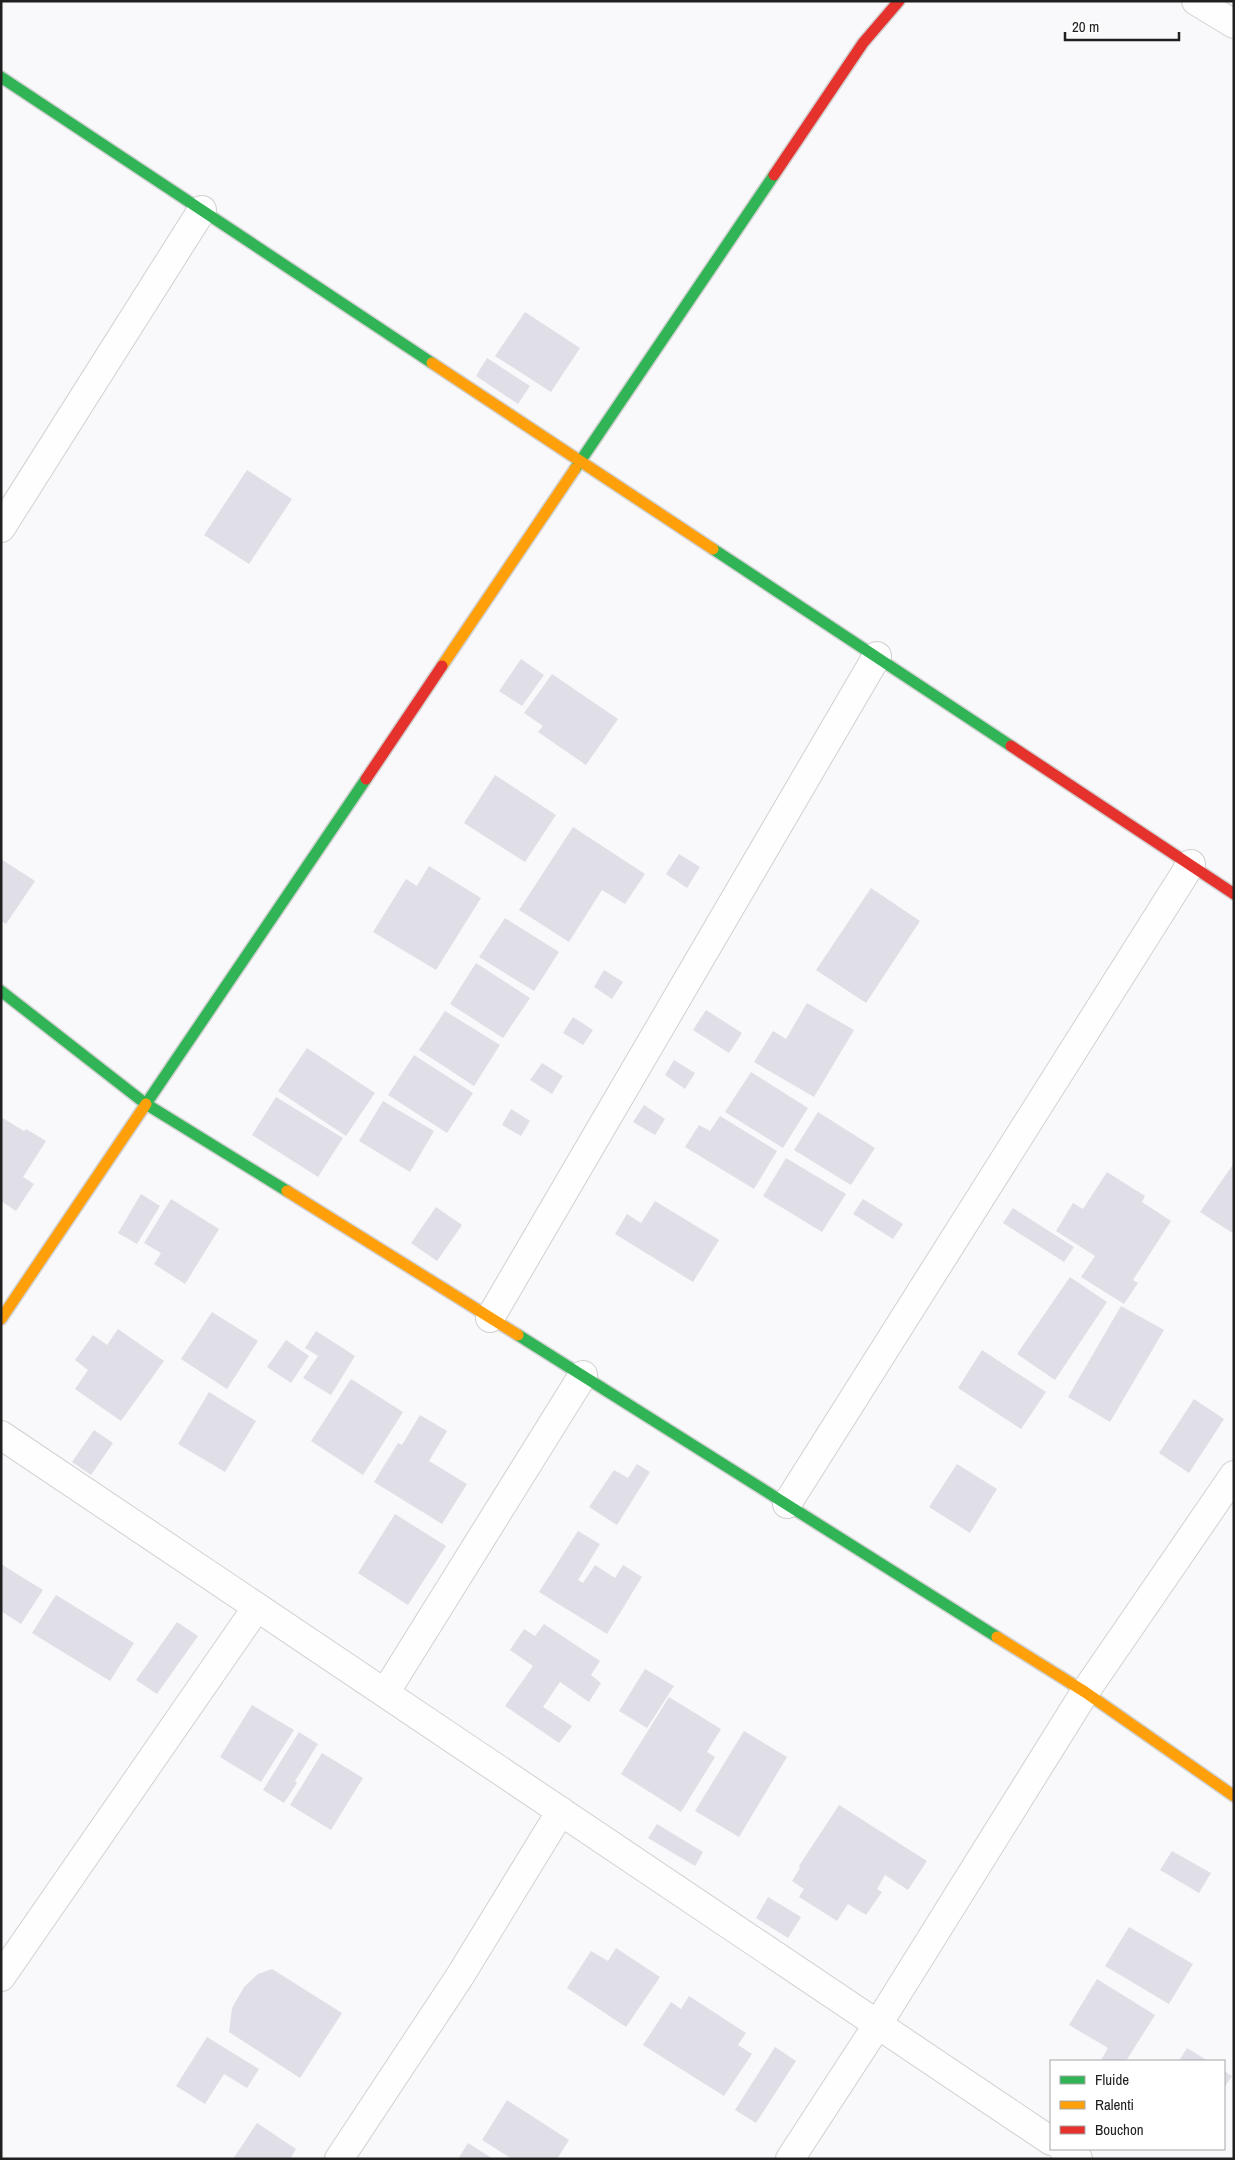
<svg xmlns="http://www.w3.org/2000/svg" width="1235" height="2160" viewBox="0 0 1235 2160" font-family="'Archivo Narrow',sans-serif">
<style>
.building{fill:#e0dfe7}
.lines{fill:none;stroke-linecap:round;stroke-linejoin:round}
.street-casing{stroke:#d1d1d2;stroke-width:30}
.fast-casing{stroke:#d1d1d2;stroke-width:14}
.slow-casing{stroke:#d1d1d2;stroke-width:14}
.jam-casing{stroke:#d1d1d2;stroke-width:14}
.street{stroke:#fefefe;stroke-width:28}
.fast{stroke:#30b455;stroke-width:11}
.slow{stroke:#ff9f0a;stroke-width:11}
.jam{stroke:#e5322d;stroke-width:11}
</style>
<rect width="100%" height="100%" fill="#f9f8fa"/>
<path class="building" d="M525,312L580,348L551,392L495,356Z
M487,358L530,386L518,404L476,376Z
M247,470L292,499L249,564L204,535Z
M521,659L544,675L522,706L499,691Z
M552,674L618,719L586,765L538,732L543,726L524,713Z
M495,775L556,815L525,862L464,823Z
M573,827L645,874L625,904L602,890L569,942L519,910Z
M679,854L700,867L687,888L666,874Z
M1,859L35,881L6,924L1,921Z
M429,866L481,898L436,970L373,932L406,879L417,886Z
M871,888L920,921L866,1003L816,970Z
M505,918L559,952L534,991L479,957Z
M476,963L530,998L503,1038L450,1004Z
M604,970L623,982L612,999L594,987Z
M807,1003L854,1030L814,1097L754,1062L773,1031L786,1039Z
M706,1010L742,1033L729,1053L693,1030Z
M445,1011L500,1045L474,1086L419,1050Z
M573,1017L593,1030L583,1045L563,1033Z
M307,1048L375,1093L346,1136L278,1091Z
M414,1055L473,1093L447,1133L388,1095Z
M674,1060L695,1073L685,1089L665,1075Z
M542,1063L563,1076L552,1094L530,1080Z
M751,1072L808,1108L783,1148L725,1112Z
M276,1097L343,1138L318,1177L252,1135Z
M383,1101L434,1131L410,1172L359,1141Z
M644,1105L665,1119L655,1135L633,1122Z
M511,1109L530,1121L521,1136L502,1125Z
M818,1112L875,1148L851,1185L794,1150Z
M720,1116L777,1151L754,1189L685,1147L699,1125L710,1131Z
M1,1117L24,1131L26,1129L46,1141L23,1177L34,1184L16,1211L1,1201Z
M786,1158L846,1194L822,1232L763,1196Z
M1234,1163V1234L1200,1212Z
M1107,1172L1145,1196L1142,1202L1171,1221L1133,1280L1138,1283L1124,1304L1081,1277L1095,1256L1056,1231L1073,1203L1083,1209Z
M141,1194L160,1206L137,1244L118,1233Z
M171,1199L219,1229L185,1284L154,1264L161,1253L144,1243Z
M863,1199L903,1224L893,1239L853,1214Z
M655,1201L719,1240L693,1282L615,1234L627,1214L641,1223Z
M436,1207L462,1225L437,1261L411,1243Z
M1013,1208L1074,1247L1064,1262L1003,1223Z
M1070,1277L1107,1302L1055,1380L1017,1354Z
M1121,1306L1164,1330L1110,1422L1068,1397Z
M212,1312L258,1341L227,1389L181,1359Z
M118,1329L164,1361L121,1421L75,1389L88,1370L75,1360L93,1335L107,1345Z
M316,1331L355,1356L331,1395L303,1378L318,1356L305,1348Z
M286,1340L309,1356L291,1383L267,1367Z
M982,1350L1046,1392L1021,1429L958,1388Z
M351,1379L403,1412L363,1475L311,1441Z
M209,1392L256,1421L225,1472L178,1444Z
M1194,1399L1224,1419L1189,1473L1159,1453Z
M420,1415L447,1431L429,1461L467,1484L442,1524L374,1482L398,1443L402,1445Z
M94,1430L113,1443L91,1475L72,1462Z
M637,1464L650,1472L617,1525L589,1507L614,1470L628,1478Z
M957,1464L997,1489L970,1533L929,1507Z
M395,1514L446,1546L408,1605L358,1573Z
M578,1531L600,1544L578,1580L583,1583L595,1565L615,1578L623,1565L642,1577L607,1634L539,1592Z
M1,1564L43,1590L21,1624L1,1611Z
M56,1595L134,1643L110,1681L32,1633Z
M177,1622L198,1636L157,1694L136,1680Z
M544,1624L600,1661L591,1675L601,1683L589,1702L560,1682L543,1707L572,1726L559,1743L505,1706L533,1666L510,1650L524,1629L535,1636Z
M645,1669L674,1686L647,1728L619,1711Z
M669,1697L721,1729L707,1752L715,1757L681,1812L621,1774Z
M252,1705L294,1730L261,1782L220,1757Z
M744,1731L787,1757L739,1837L695,1811Z
M299,1732L318,1744L295,1781L297,1783L284,1803L263,1790Z
M322,1753L363,1778L331,1830L290,1805Z
M839,1805L927,1861L908,1890L885,1875L877,1889L882,1892L866,1915L848,1904L837,1921L799,1897L804,1889L792,1881L800,1868L799,1866Z
M657,1824L703,1852L695,1866L648,1838Z
M1172,1851L1211,1873L1199,1893L1160,1870Z
M768,1897L801,1917L788,1938L756,1918Z
M1129,1927L1193,1964L1169,2004L1105,1966Z
M616,1948L660,1977L626,2027L567,1988L591,1951L608,1961Z
M272,1969L342,2013L300,2078L229,2032L232,2008L244,1987L258,1974Z
M1097,1979L1155,2015L1126,2061L1101,2060L1108,2048L1069,2025Z
M689,1996L746,2033L738,2045L752,2054L724,2096L643,2045L671,2002L681,2009Z
M207,2037L259,2069L247,2088L224,2074L205,2104L176,2086Z
M775,2047L796,2061L756,2123L735,2110Z
M1187,2048L1208,2061H1179Z
M1224,2071L1232,2076L1224,2088Z
M507,2100L569,2140L557,2159H512L482,2140Z
M257,2123L296,2149L290,2159H233Z
M468,2143L493,2159H458Z"/>
<g class="lines">
<g class="street-casing">
<path id="street" d="M1196,1L1234,24
M1,528L202,210
M490,1318L877,656
M1,1435L1051,2141
M787,1504L1191,864
M385,1693L583,1375
M1,1977L257,1607
M1063,2149L1078,2159
M339,2159L460,1976L561,1811
M790,2159L878,2024L1085,1692L1234,1475"/>
</g>
<g class="fast-casing">
<path id="fast" d="M1,77L432,363
M575,469L774,175
M713,549L1011,746
M1,991L146,1104L287,1191
M146,1104L366,779
M518,1335L997,1637"/>
</g>
<g class="slow-casing">
<path id="slow" d="M432,363L713,549
M442,666L575,469
M287,1191L518,1335
M1,1319L146,1104
M997,1637L1085,1692L1234,1796"/>
</g>
<g class="jam-casing">
<path id="jam" d="M774,175L863,43L899,1
M1011,746L1234,894
M366,779L442,666"/>
</g>
<use href="#street" class="street"/>
<use href="#fast" class="fast"/>
<use href="#slow" class="slow"/>
<use href="#jam" class="jam"/>
</g>
<rect width="1235" height="2160" fill="none" stroke="#202021" stroke-width="5"/>
<rect x="1050" y="2060" width="175" height="90" fill="#ffffff" stroke="#a6a6a6"/>
<rect x="1060" y="2076" width="25" height="8" fill="#30b455" stroke="#a6a6a6"/>
<text x="1095" y="2085" font-size="15" fill="#202021">Fluide</text>
<rect x="1060" y="2101" width="25" height="8" fill="#ff9f0a" stroke="#a6a6a6"/>
<text x="1095" y="2110" font-size="15" fill="#202021">Ralenti</text>
<rect x="1060" y="2126" width="25" height="8" fill="#e5322d" stroke="#a6a6a6"/>
<text x="1095" y="2135" font-size="15" fill="#202021">Bouchon</text>
<path d="M1065 32v8h114v-8" fill="none" stroke="#202021" stroke-width="2.5"/>
<text x="1072" y="32" font-size="15" fill="#202021" stroke="#ffffff" stroke-width="4" paint-order="stroke">20 m</text>
</svg>
